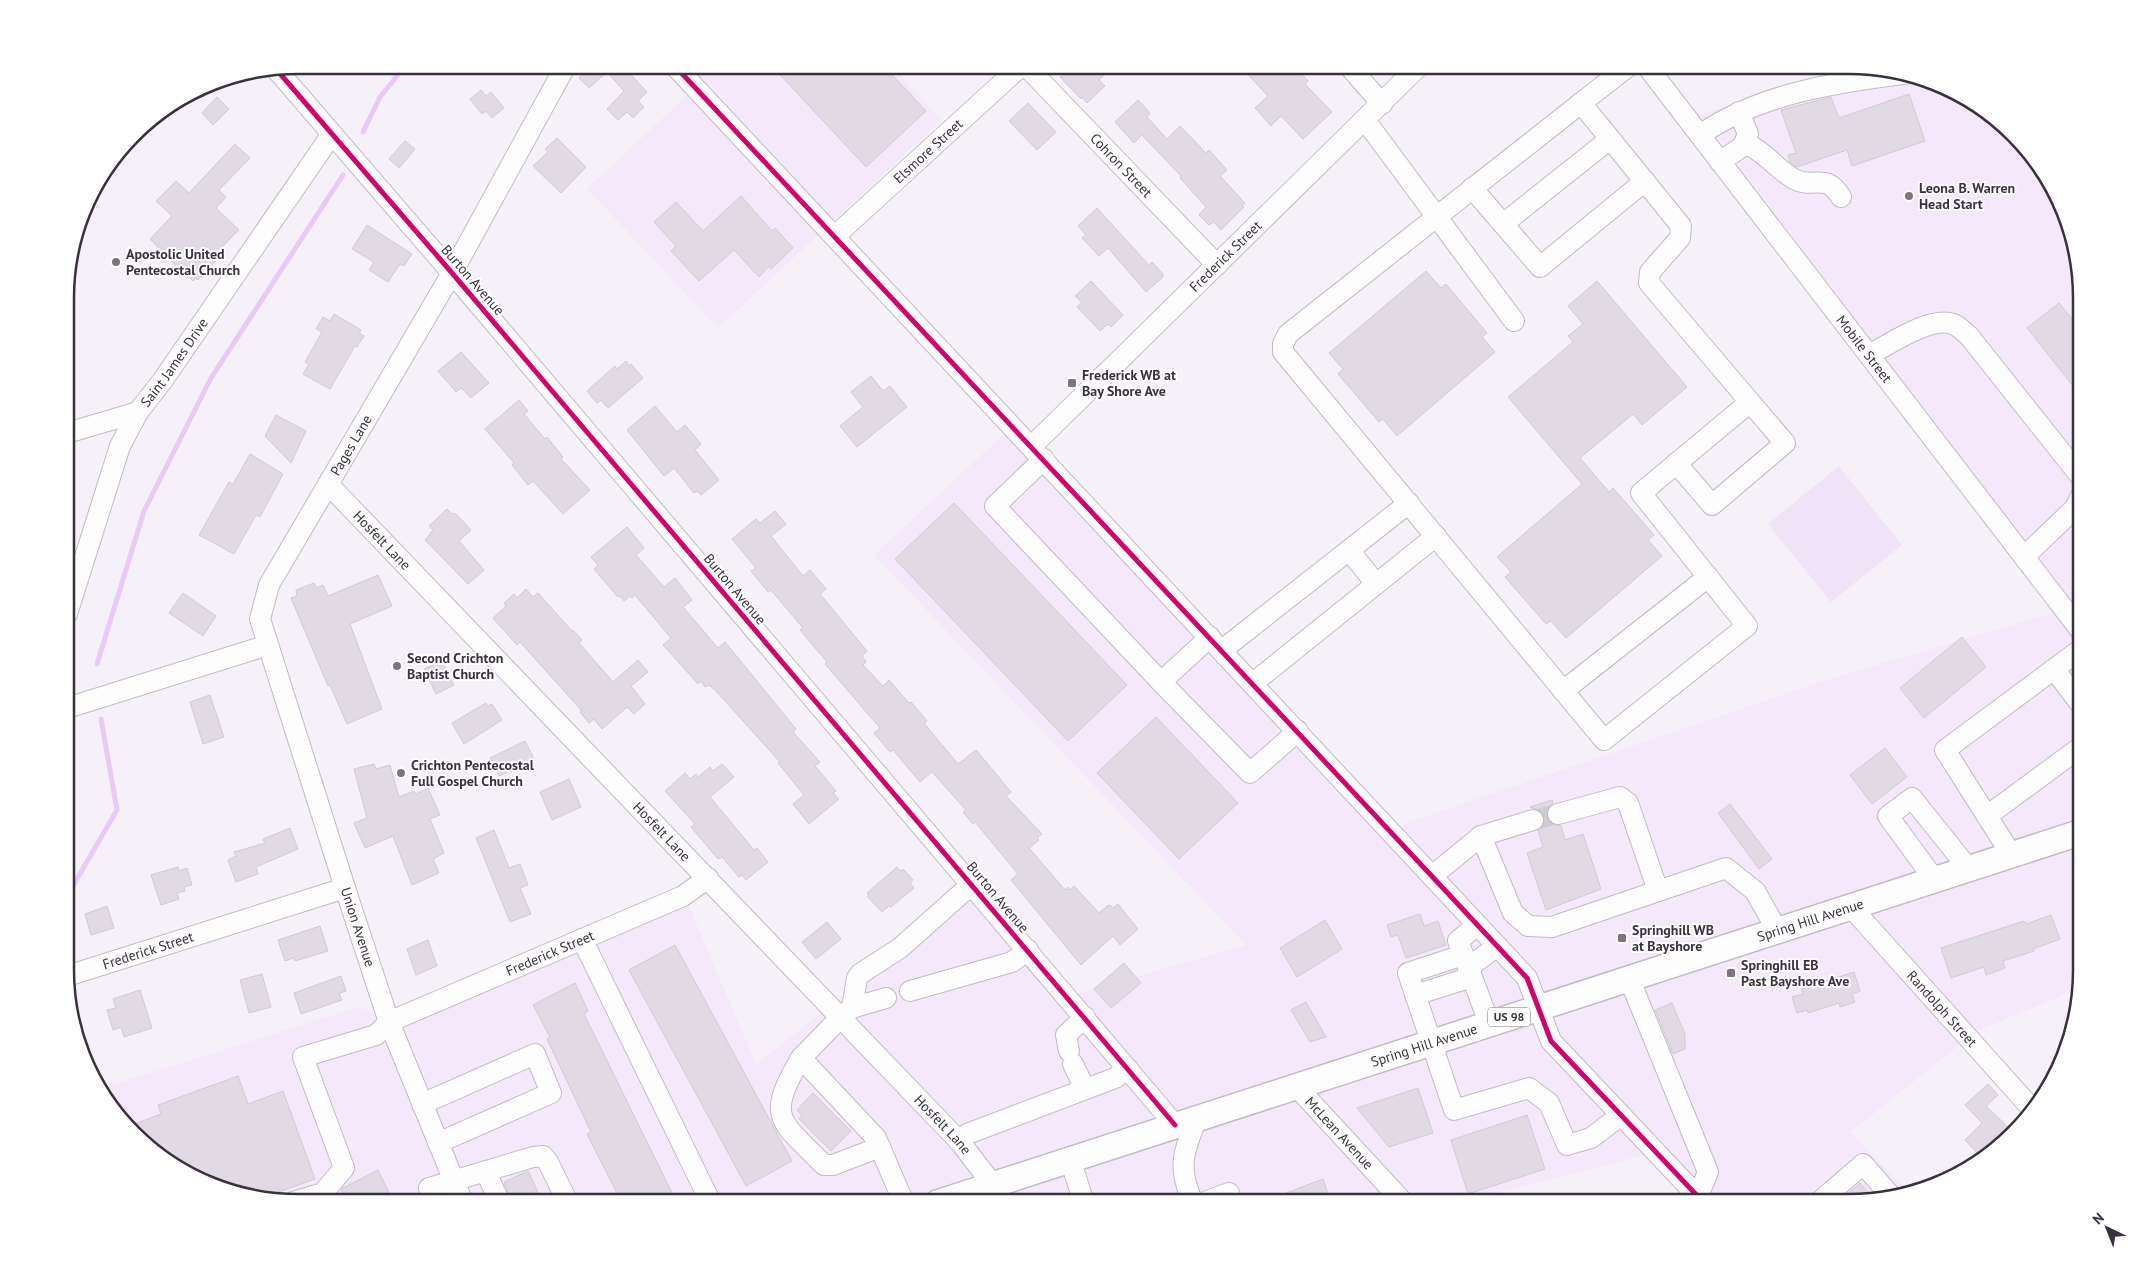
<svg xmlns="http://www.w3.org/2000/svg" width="2147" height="1268" viewBox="0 0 2147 1268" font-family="'PT Sans',sans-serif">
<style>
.built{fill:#f5e8fb}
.green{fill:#f1e3f7}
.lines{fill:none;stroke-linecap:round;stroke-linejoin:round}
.stream{stroke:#e9c9f7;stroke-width:5}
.building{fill:#e1dae4;stroke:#d0cad3}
.minor-tunnel{stroke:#d0cbd3;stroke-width:20;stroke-dasharray:20 10;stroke-linecap:butt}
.minor-casing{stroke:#c1bbc4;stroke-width:22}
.major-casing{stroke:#c1bbc4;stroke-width:28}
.minor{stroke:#fefdfe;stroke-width:20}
.major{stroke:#fefdfe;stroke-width:25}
.cycleway-casing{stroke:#fff;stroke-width:8}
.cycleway{stroke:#d6006c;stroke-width:5}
.poi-dot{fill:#7c747f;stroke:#fff;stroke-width:2}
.labels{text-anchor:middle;stroke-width:4;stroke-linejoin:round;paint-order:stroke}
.shield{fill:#fff;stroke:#756f78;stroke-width:1}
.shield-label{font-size:12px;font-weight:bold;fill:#3a313e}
.street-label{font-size:14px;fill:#3a313e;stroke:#fff}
.poi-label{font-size:14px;font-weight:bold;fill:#3a313e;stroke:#fff;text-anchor:start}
.rim{fill:none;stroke:#3a313e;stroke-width:2.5}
</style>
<rect width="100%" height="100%" fill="#f6f1f8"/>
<path class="built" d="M658,65H890L942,120L718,328L587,189L687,95Z
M1863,67L1910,73L1966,96L2043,169L2070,223L2072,234L2061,238L2078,266L2081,282L2082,985L2081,988L1977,1031L1851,1132L1907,1190L1864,1203H1714L1664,1150L1458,1203H298L237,1195L181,1172L104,1099L100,1089L359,1007L404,1024L688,904L756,1064L968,899L1058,999L1246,945L874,555L1006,432L1384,840L1406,823L1826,680L2073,607L1700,114Z"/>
<path class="green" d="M1839,466L1902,545L1831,602L1768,524Z"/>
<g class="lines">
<path class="stream" d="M363,132L380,97L406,65
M97,664L144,511L211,378L343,175
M67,896L117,810L101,719"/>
</g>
<path class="building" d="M591,65H622L647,92L638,101L644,107L633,118L627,112L618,120L607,109L624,91L607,72L589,88L579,78Z
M771,65H883L926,111L866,167Z
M1065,65H1115L1099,80L1105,86L1087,103L1082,97L1081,99L1060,77L1062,76L1058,72Z
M1239,65H1293L1308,81L1305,84L1332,112L1303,139L1281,116L1271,126L1255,108L1268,96Z
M481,90L486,96L491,92L504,108L492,118L486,111L482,114L470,99Z
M1909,94L1925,141L1852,166L1847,150L1797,167L1790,162L1788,155L1796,153L1781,110L1831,97L1839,118Z
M217,97L229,109L213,125L202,113Z
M1138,100L1150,113L1147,117L1167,139L1180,126L1206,153L1209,150L1227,170L1220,176L1245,203L1242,206L1244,207L1221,230L1214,222L1209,225L1199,215L1206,207L1180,178L1181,176L1142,135L1134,143L1115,122Z
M1028,103L1056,132L1037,150L1009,121Z
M557,138L586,167L561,193L533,166L548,152L545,149Z
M405,141L415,149L399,168L389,159Z
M235,144L250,158L219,190L226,197L216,208L239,230L215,254L219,258L198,280L196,278L193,281L179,267L178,268L150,239L172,216L156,201L176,181L189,193Z
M741,196L772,231L775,228L793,248L771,269L769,266L759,277L734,250L699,281L671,251L676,246L654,222L676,202L703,231Z
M1097,208L1149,265L1152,262L1163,274V277L1146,292L1108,248L1099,256L1082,238L1086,235L1078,226Z
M367,225L412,254L404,266L400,264L388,282L369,270L374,262L352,249Z
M1426,271L1441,288L1446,284L1487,333L1482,337L1495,352L1397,436L1383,419L1379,422L1338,374L1343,369L1329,353Z
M1091,281L1123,315L1111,327L1108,324L1100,331L1077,307L1082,303L1075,296Z
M1597,281L1687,387L1642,425L1633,414L1580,458L1609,492L1613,488L1654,535L1648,540L1662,556L1566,638L1551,621L1546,624L1505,577L1511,572L1497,557L1582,484L1508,397L1573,342L1568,336L1583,324L1568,306Z
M2059,303L2081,330V396L2027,328Z
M334,314L361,330L359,333L364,336L357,347L355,346L330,389L303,374L309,364L305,362L322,332L316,329L323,317L330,321Z
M461,352L489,383L471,398L461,388L456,392L438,371Z
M626,361L629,366L631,364L643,378L608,408L601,400L597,403L587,391L615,366L617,369Z
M871,376L883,391L890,386L907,407L857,447L840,426L863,407L851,392Z
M519,400L528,411L524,414L545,439L547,437L563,457L561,459L590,490L563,514L533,481L528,485L512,465L514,463L485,429Z
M655,406L677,432L685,425L701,444L695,450L719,480L701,495L697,491L694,493L674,468L664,476L627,430Z
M276,415L306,431L291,463L265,436Z
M250,454L283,474L260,517L256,515L234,554L199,535L229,482L233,484Z
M954,503L1127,685L1068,741L895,559Z
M447,509L452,514L453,513L457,515L471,530L459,541L484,570L468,584L425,540L433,530L429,526Z
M775,511L786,524L771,536L803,576L810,570L826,589L820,594L867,651L862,656L866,662L863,665L883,686L889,680L909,703L911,702L927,721L924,723L958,764L976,750L1011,792L1006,796L1042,834L1037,838L1039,840L1029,848L1065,890L1068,887L1070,890L1074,886L1099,913L1107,906L1110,905L1113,908L1118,904L1138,929L1120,945L1113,936L1081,965L1011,880L1018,874L975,822L973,824L963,812L966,810L932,772L920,782L893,750L890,752L874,733L880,728L825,664L827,662L800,630L803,628L771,590L768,592L751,571L756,568L732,539L756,519L760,523Z
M627,527L644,548L636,555L664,587L675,578L692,600L683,607L718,648L725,642L796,729L793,732L820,762L815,766L836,791L833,793L839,799L809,824L793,804L804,795L778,763L780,762L716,691L709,685L705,687L701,681L698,684L663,645L671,638L635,595L632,598L630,596L624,601L620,596L618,597L594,569L598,565L591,557Z
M378,575L392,606L350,624L382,709L347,724L330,685L328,686L291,598L297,596L296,590L314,583L317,588L323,585L328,596Z
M526,589L533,597L538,593L572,631L573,630L582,640L579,643L613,682L638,660L648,672L631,686L645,704L634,714L627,707L602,729L594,719L589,723L580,712L582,711L520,642L517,645L493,618L506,606L504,603L514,594L517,598Z
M183,593L216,616L203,636L169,613Z
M1962,637L1986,667L1924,718L1900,688Z
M442,661L454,685L436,694L424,669Z
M210,695L224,737L203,744L190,702Z
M486,703L488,706L492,704L502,720L464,744L452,723Z
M1156,717L1238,803L1179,859L1097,773Z
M525,741L534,759L499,776L490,758Z
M1885,748L1907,777L1872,804L1850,775Z
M374,764L376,769L390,765L399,797L414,791L416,794L428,788L440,815L430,819L444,853L433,859L439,873L412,885L393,836L365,848L354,823L367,818L354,769Z
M722,764L734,777L710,797L754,850L757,848L768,862L746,880L742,875L739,877L722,857L718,859L691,827L695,824L665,791L685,773L690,779L696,774L698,777L710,767L713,771Z
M569,779L581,807L552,820L540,792Z
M1552,800L1553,803L1547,811V818L1550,823L1561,826L1565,840L1583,834L1601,889L1546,910L1527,853L1543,847L1538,831L1544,823V816L1541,811L1530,807Z
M1730,804L1772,859L1759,869L1718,813Z
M290,828L298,849L256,867L258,874L236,882L228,860L236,856L234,852L265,843L263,839Z
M494,830L509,868L520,864L528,885L520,888L531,914L510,922L476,838Z
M178,867L179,871L187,868L192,885L184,887L185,891L177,893L179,899L161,905L151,875Z
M897,867L900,871L903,869L913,880L910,883L914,888L891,907L889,906L882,912L867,896L869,895L867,893Z
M107,906L114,928L91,935L85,914Z
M1420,914L1424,926L1438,921L1446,945L1406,958L1398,935L1391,937L1387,925Z
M2051,915L2060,939L2033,949L2034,951L2003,961L2005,968L1986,975L1984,967L1951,978L1941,948L2024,921L2026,924Z
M1325,920L1342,949L1297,977L1280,948Z
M827,922L841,939L816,959L802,942Z
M320,926L328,951L295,961L294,958L285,961L278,940Z
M428,940L437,966L416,975L407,949Z
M675,945L792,1161L746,1186L629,970Z
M1124,963L1141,983L1111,1008L1094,989Z
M1854,972L1860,991L1852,994L1855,1002L1840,1007L1839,1003L1808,1013L1807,1010L1797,1013L1792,997L1803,994L1801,989Z
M262,974L271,1007L249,1013L240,980Z
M341,976L346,991L339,993L342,1000L301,1014L294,993Z
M575,983L588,1011L584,1014L677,1203H622L587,1134L591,1132L547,1039L550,1037L533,1005Z
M140,990L152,1028L124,1037L121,1027L113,1030L107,1010L116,1008L113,999Z
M1306,1002L1326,1037L1310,1042L1291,1010Z
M1672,1003L1685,1034V1049L1673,1054L1655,1010Z
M238,1076L248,1104L283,1091L315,1179L262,1198L237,1195L181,1172L132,1125L161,1114L158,1105Z
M1988,1084L1998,1095L1986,1106L2008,1127L2004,1131L2007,1135L1990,1152L1985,1147L1978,1154L1965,1140L1982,1123L1965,1105Z
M1418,1088L1433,1133L1389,1147L1357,1108Z
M813,1093L851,1131L831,1151L799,1119L802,1115L797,1110Z
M1527,1115L1545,1169L1468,1194L1451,1140Z
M378,1170L394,1203H348L341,1190L343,1188Z
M528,1171L543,1203H512L504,1182Z
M1323,1179L1331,1203H1265V1201Z
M1860,1183L1874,1199L1864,1203H1837Z"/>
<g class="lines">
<path class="minor-tunnel" d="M1533,820L1558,814"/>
<g class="minor-casing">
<g id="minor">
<path d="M674,65L1527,978L1551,1041L1704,1203"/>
<path id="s1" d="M1025,65L1217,265"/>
<path d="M1348,65L1382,104"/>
<path id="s2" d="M1646,65L2081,631"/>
<path d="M276,69L452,273L1175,1125"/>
<path d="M1581,103L1681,226L1680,238L1650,272L1649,283L1750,402L1641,493L1747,626L1604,740L1283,352V344L1288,334Z"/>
<path d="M1581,103L1630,65"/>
<path d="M1365,120L1514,321"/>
<path d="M1700,135C1760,93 1838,82 1910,73"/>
<path d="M1744,143C1764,150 1776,169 1794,179C1814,190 1825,171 1841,197"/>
<path d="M1720,162L1743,146L1748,134L1739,112"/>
<path d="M1472,188L1540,267L1645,181"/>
<path d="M1503,224L1610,139"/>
<path id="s3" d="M835,236L1022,65"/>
<path d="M1869,355C1890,344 1930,316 1953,324C1959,326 1965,333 1969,336L2081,477"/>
<path d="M67,433L138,412"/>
<path id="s4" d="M1032,446L1420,65"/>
<path d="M1044,459L995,506L1161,682"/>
<path d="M1676,463L1712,505L1785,443L1750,402"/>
<path id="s5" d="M328,484L960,1142L993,1185"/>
<path d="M1349,550L1376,584"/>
<path d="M2024,557L2075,508L2081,496"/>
<path id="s6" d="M67,614L120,446L138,412L163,380L332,134"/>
<path d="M1210,637L1161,682L1250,773L1298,731"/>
<path d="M1222,650L1409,503"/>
<path d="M2054,669L2082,706"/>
<path d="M1253,683L1436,536"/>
<path d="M1563,691L1708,577"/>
<path d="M67,708L268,645"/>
<path d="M1558,814L1620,797L1628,803L1658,891"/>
<path d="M1987,816L2082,746"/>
<path d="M1481,836L1533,820"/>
<path d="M2011,854L1945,750L2081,649"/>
<path d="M1432,876L1481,836L1513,913L1528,926L1552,927L1726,868L1755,891L1777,930"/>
<path d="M1934,879L1888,816L1912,798L1968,868"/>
<path id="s7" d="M1850,906L2033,1110"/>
<path d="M582,939L711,1203"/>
<path d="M1463,955L1408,973L1454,1110L1529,1088L1549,1103L1567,1145L1591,1138L1621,1115"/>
<path d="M1468,968L1497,946"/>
<path id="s8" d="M67,976L345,888"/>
<path d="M1472,977L1489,1023"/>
<path d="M1629,978L1708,1172L1698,1196"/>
<path d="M910,991L1012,962L1028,950"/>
<path d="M1415,995L1472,977L1458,941L1477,925"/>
<path d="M852,1008L886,998"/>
<path d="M1069,1051L1066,1035L1085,1017"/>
<path d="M801,1058C765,1119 780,1120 824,1165H833L880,1147"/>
<path d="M1073,1064L1085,1089"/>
<path id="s9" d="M1296,1086L1404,1203"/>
<path d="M422,1104L535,1054L551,1093L438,1143"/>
<path d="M960,1142L967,1134L1115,1078L1128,1069"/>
<path d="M1070,1159L1084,1203"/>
<path d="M486,1172L500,1203"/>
<path id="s10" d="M293,1202L323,1193L344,1168L303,1057L376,1035L389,1022L683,896L708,878"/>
<path d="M436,1203L429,1188L533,1157L543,1156L548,1162L568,1203"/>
<path id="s11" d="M463,1203L389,1022L345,888L260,619L269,585L452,273L566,65"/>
<path d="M904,1203L876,1138L801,1058L841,1017L852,1008L857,978L860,974L900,948L972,884"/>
<path d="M1193,1203C1177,1166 1183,1154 1197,1118"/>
<path d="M1202,1203L1229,1193L1232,1203"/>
<path d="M1818,1203L1863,1164L1890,1195"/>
</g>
</g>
<g class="major-casing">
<g id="major">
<path id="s12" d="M937,1203L2082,832"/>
</g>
</g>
<use href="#minor" class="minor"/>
<use href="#major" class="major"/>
<g class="cycleway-casing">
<path id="cycleway" d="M674,65L1527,978L1551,1041L1704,1203
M276,69L452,273L1175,1125"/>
</g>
<use href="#cycleway" class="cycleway"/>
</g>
<g class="poi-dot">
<circle cx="1909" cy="196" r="5"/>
<circle cx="116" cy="262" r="5"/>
<rect x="1067" y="378" width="10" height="10" rx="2.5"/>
<circle cx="397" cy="666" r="5"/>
<circle cx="401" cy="773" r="5"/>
<rect x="1617" y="933" width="10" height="10" rx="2.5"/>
<rect x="1726" y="968" width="10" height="10" rx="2.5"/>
</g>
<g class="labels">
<rect class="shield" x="1488" y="1007.5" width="42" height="19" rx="4"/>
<g class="shield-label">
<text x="1509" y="1021">US 98</text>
</g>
<g class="street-label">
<text dy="5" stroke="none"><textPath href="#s3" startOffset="126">Elsmore Street</textPath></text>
<text dy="5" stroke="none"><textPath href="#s1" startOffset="139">Cohron Street</textPath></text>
<text dy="5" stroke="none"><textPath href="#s4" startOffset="271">Frederick Street</textPath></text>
<text transform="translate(473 280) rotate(49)" y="5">Burton Avenue</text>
<text dy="5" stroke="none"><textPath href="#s2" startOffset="358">Mobile Street</textPath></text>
<text dy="5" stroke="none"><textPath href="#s6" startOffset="276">Saint James Drive</textPath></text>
<text dy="5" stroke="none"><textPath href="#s11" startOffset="816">Pages Lane</textPath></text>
<text dy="5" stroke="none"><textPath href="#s5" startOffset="78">Hosfelt Lane</textPath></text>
<text transform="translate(735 589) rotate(50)" y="5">Burton Avenue</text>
<text dy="5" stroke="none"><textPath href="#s5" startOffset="482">Hosfelt Lane</textPath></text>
<text transform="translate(998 897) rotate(50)" y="5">Burton Avenue</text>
<text dy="5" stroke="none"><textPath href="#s12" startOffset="918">Spring Hill Avenue</textPath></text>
<text transform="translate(358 927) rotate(72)" y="5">Union Avenue</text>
<text dy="5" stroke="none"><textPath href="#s8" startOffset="85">Frederick Street</textPath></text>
<text dy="5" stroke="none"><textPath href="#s10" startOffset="452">Frederick Street</textPath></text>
<text dy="5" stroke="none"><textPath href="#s7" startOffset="138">Randolph Street</textPath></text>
<text dy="5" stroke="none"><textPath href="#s12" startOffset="512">Spring Hill Avenue</textPath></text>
<text dy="5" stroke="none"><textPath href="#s5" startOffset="888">Hosfelt Lane</textPath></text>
<text dy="5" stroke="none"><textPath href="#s9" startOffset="64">McLean Avenue</textPath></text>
</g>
<g class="poi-label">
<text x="1919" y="193">Leona B. Warren<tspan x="1919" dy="16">Head Start</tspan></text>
<text x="126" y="259">Apostolic United<tspan x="126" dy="16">Pentecostal Church</tspan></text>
<text x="1082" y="380">Frederick WB at<tspan x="1082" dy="16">Bay Shore Ave</tspan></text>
<text x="407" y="663">Second Crichton<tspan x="407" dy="16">Baptist Church</tspan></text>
<text x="411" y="770">Crichton Pentecostal<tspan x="411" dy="16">Full Gospel Church</tspan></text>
<text x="1632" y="935">Springhill WB<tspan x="1632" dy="16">at Bayshore</tspan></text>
<text x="1741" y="970">Springhill EB<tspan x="1741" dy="16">Past Bayshore Ave</tspan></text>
</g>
</g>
<path d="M0 0H2147V1268H0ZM298 74H1849A224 224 0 0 1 2073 298V970A224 224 0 0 1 1849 1194H298A224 224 0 0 1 74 970V298A224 224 0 0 1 298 74Z" fill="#fff" fill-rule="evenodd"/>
<path class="rim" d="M298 74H1849A224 224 0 0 1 2073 298V970A224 224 0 0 1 1849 1194H298A224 224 0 0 1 74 970V298A224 224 0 0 1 298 74Z"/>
<g transform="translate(2107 1228) rotate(317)" stroke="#ffffff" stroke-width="4" paint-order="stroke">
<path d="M0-4L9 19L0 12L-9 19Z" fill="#3a313e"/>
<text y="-8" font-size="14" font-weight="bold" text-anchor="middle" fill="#3a313e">N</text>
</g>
</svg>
